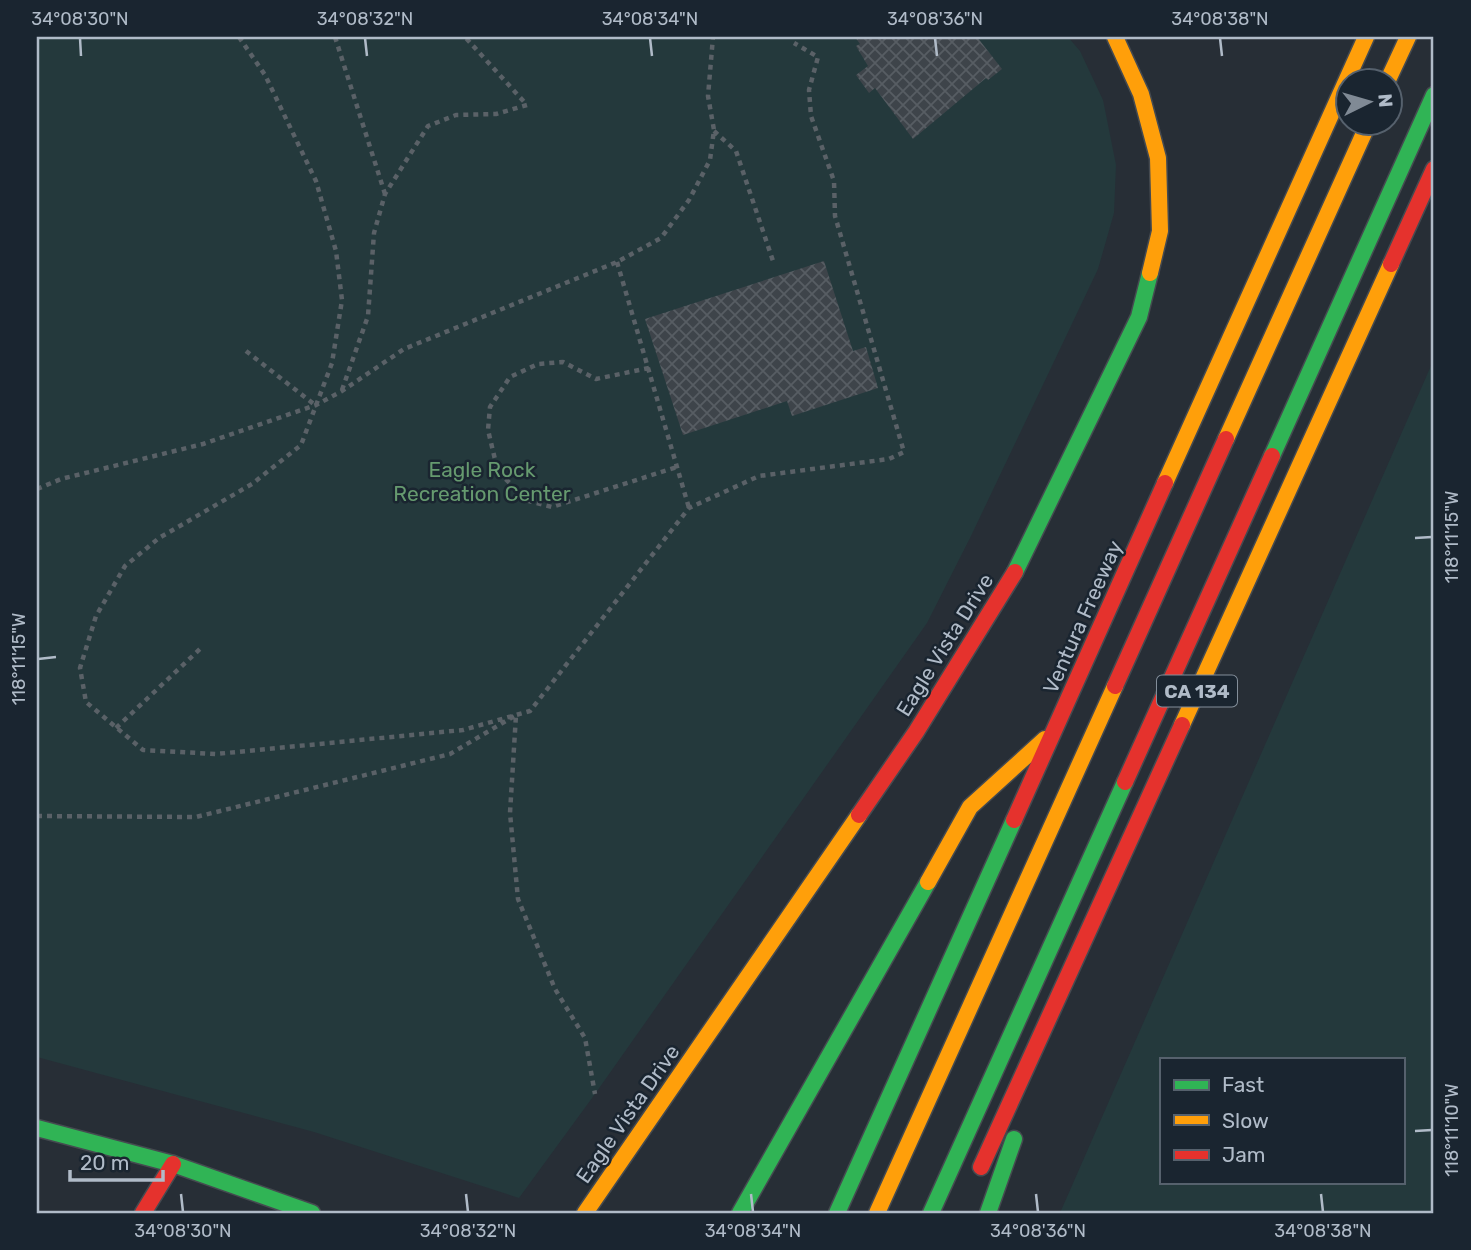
<svg xmlns="http://www.w3.org/2000/svg" width="1471" height="1250" viewBox="0 0 1471 1250" font-family="Rubik,sans-serif">
<style>
.green{fill:#24393c;fill-rule:evenodd}
.building{fill:url(#building-cross-hatch)}
.lines{fill:none;stroke-linecap:round;stroke-linejoin:round}
.fast-casing{stroke:#454a50;stroke-width:19}
.slow-casing{stroke:#454a50;stroke-width:19}
.jam-casing{stroke:#454a50;stroke-width:19}
.path{stroke:#5a6167;stroke-width:4.5;stroke-dasharray:5 5;stroke-linecap:butt}
.fast{stroke:#30b455;stroke-width:16}
.slow{stroke:#ff9f0a;stroke-width:16}
.jam{stroke:#e5322d;stroke-width:16}
.ticks{fill:none;stroke:#b0bbc8;stroke-width:2.5}
.labels{text-anchor:middle;stroke-width:5;stroke-linejoin:round;paint-order:stroke}
.shield{fill:#1a2530;stroke:#838e9a;stroke-width:2}
.shield-label{font-size:19px;font-weight:bold;fill:#b0bbc8}
.park-label{font-size:21px;fill:#669a6f;stroke:#1a2530}
.street-label{font-size:21px;fill:#b0bbc8;stroke:#1a2530}
.neatline{fill:none;stroke:#b0bbc8;stroke-width:2.5}
.ticks-label{font-size:18px;text-anchor:middle;fill:#b0bbc8}
</style>
<defs>
<pattern id="building-cross-hatch" width="8" height="8" patternUnits="userSpaceOnUse" patternTransform="scale(1.75)"><rect width="8" height="8" fill="#3e444a"/><path d="M0 0l8 8M0 8l8-8" fill="none" stroke="#575d63"/></pattern>
</defs>
<rect width="100%" height="100%" fill="#272e36"/>
<path class="green" d="M37,37H1068L1080,51L1103,100L1116,165L1114,213L1098,269L971,536L927,623L595,1094L519,1198L314,1132L37,1057Z
M1434,359V1213H1060ZM1403,1059V1182H1161V1059Z"/>
<path class="building" d="M855,37H977L1002,69L988,80L986,78L913,139L875,88L869,93L856,75L868,66L856,46L860,44Z
M824,261L853,351L866,347L878,388L792,416L787,401L683,435L645,319Z"/>
<g class="lines">
<g class="fast-casing">
<path id="fast" d="M1272,456L1434,95
M1015,572L1139,317L1150,273
M37,1128L173,1164L312,1213
M740,1213L928,882
M837,1213L1014,820
M931,1213L1125,782
M988,1213L1014,1139"/>
</g>
<g class="slow-casing">
<path id="slow" d="M1115,37L1141,94L1158,158L1160,231L1150,273
M1388,80L1408,37
M1226,439L1369,122
M1165,483L1366,37
M1182,725L1391,264
M928,882L970,807L1045,739
M585,1213L859,815
M877,1213L1115,686"/>
</g>
<g class="jam-casing">
<path id="jam" d="M1391,264L1434,169
M1115,686L1226,439
M1125,782L1272,456
M859,815L916,732L1015,572
M1014,820L1165,483
M981,1167L1182,725
M143,1213L173,1164"/>
</g>
<path class="path" d="M239,37L265,75L316,181L336,251L342,300L332,363L301,445L252,484L159,538L125,566L96,616L80,668L86,702L143,750L216,754L463,730L530,711L689,508L759,476L889,459L904,452L835,216L834,181L811,116L809,90L818,57L794,43
M335,37L385,194
M714,131L736,151L773,261
M617,262L689,508
M246,351L315,405
M649,368L596,379L563,362L538,364L510,377L490,407L488,430L498,472L529,501L552,507L677,467
M342,390L368,316L374,233L385,194L428,126L456,115L496,114L527,105L465,37
M37,489L61,479L203,444L316,405L342,391L404,349L617,262L661,238L689,200L710,160L714,130L708,96L713,37
M116,728L201,648
M37,816L196,817L450,754L516,715L510,813L518,899L555,989L585,1038L595,1094"/>
<use href="#fast" class="fast"/>
<use href="#slow" class="slow"/>
<use href="#jam" class="jam"/>
</g>
<path class="ticks" d="M80,38L81,56M365,38L367,56M650,38L652,56M935,38L937,56M1220,38L1222,56M1415,538L1432,537M38,659L56,657M1415,1131L1432,1130M181,1194L183,1212M466,1194L468,1212M751,1194L753,1212M1036,1194L1038,1212M1321,1194L1323,1212"/>
<g class="labels">
<rect class="shield" x="1157" y="675.5" width="80" height="31" rx="5"/>
<g class="shield-label">
<text x="1197" y="698">CA 134</text>
</g>
<g class="park-label">
<text x="482" y="477">Eagle Rock<tspan x="482" dy="24">Recreation Center</tspan></text>
</g>
<g class="street-label">
<text transform="translate(1083 617) rotate(-66)" y="7">Ventura Freeway</text>
<text transform="translate(945 645) rotate(-58)" y="7">Eagle Vista Drive</text>
<text transform="translate(628 1114) rotate(-55)" y="7">Eagle Vista Drive</text>
</g>
</g>
<rect width="1471" height="1250" fill="none" stroke="#1a2530" stroke-width="77"/>
<rect x="1160" y="1058" width="245" height="126" fill="#1a2530" stroke="#56616d" stroke-width="2"/>
<rect x="1174" y="1080" width="35" height="10" fill="#30b455" stroke="#56616d" stroke-width="2"/>
<text x="1222" y="1092" font-size="21" fill="#b0bbc8">Fast</text>
<rect x="1174" y="1115" width="35" height="10" fill="#ff9f0a" stroke="#56616d" stroke-width="2"/>
<text x="1222" y="1128" font-size="21" fill="#b0bbc8">Slow</text>
<rect x="1174" y="1150" width="35" height="10" fill="#e5322d" stroke="#56616d" stroke-width="2"/>
<text x="1222" y="1162" font-size="21" fill="#b0bbc8">Jam</text>
<g transform="translate(1369 102) rotate(85)"><circle r="33" fill="#1a2530" stroke="#56616d" stroke-width="2"/>
<path d="M0-5L12 26L0 18L-12 26Z" fill="#808a95"/>
<text y="-10" font-size="19" font-weight="bold" text-anchor="middle" fill="#b0bbc8">N</text>
</g>
<path d="M70 1170v10h93v-10" fill="none" stroke="#b0bbc8" stroke-width="3.5"/>
<text x="80" y="1170" font-size="21" fill="#b0bbc8" stroke="#1a2530" stroke-width="5" paint-order="stroke">20 m</text>
<rect x="38" y="38" width="1394" height="1174" class="neatline"/>
<g class="ticks-label">
<text x="80" y="25">34°08'30"N</text>
<text x="365" y="25">34°08'32"N</text>
<text x="650" y="25">34°08'34"N</text>
<text x="935" y="25">34°08'36"N</text>
<text x="1220" y="25">34°08'38"N</text>
<text transform="translate(1452 537) rotate(-90)" y="6">118°11'15"W</text>
<text transform="translate(19 659) rotate(-90)" y="6">118°11'15"W</text>
<text transform="translate(1452 1130) rotate(-90)" y="6">118°11'10"W</text>
<text x="183" y="1237">34°08'30"N</text>
<text x="468" y="1237">34°08'32"N</text>
<text x="753" y="1237">34°08'34"N</text>
<text x="1038" y="1237">34°08'36"N</text>
<text x="1323" y="1237">34°08'38"N</text>
</g>
</svg>
